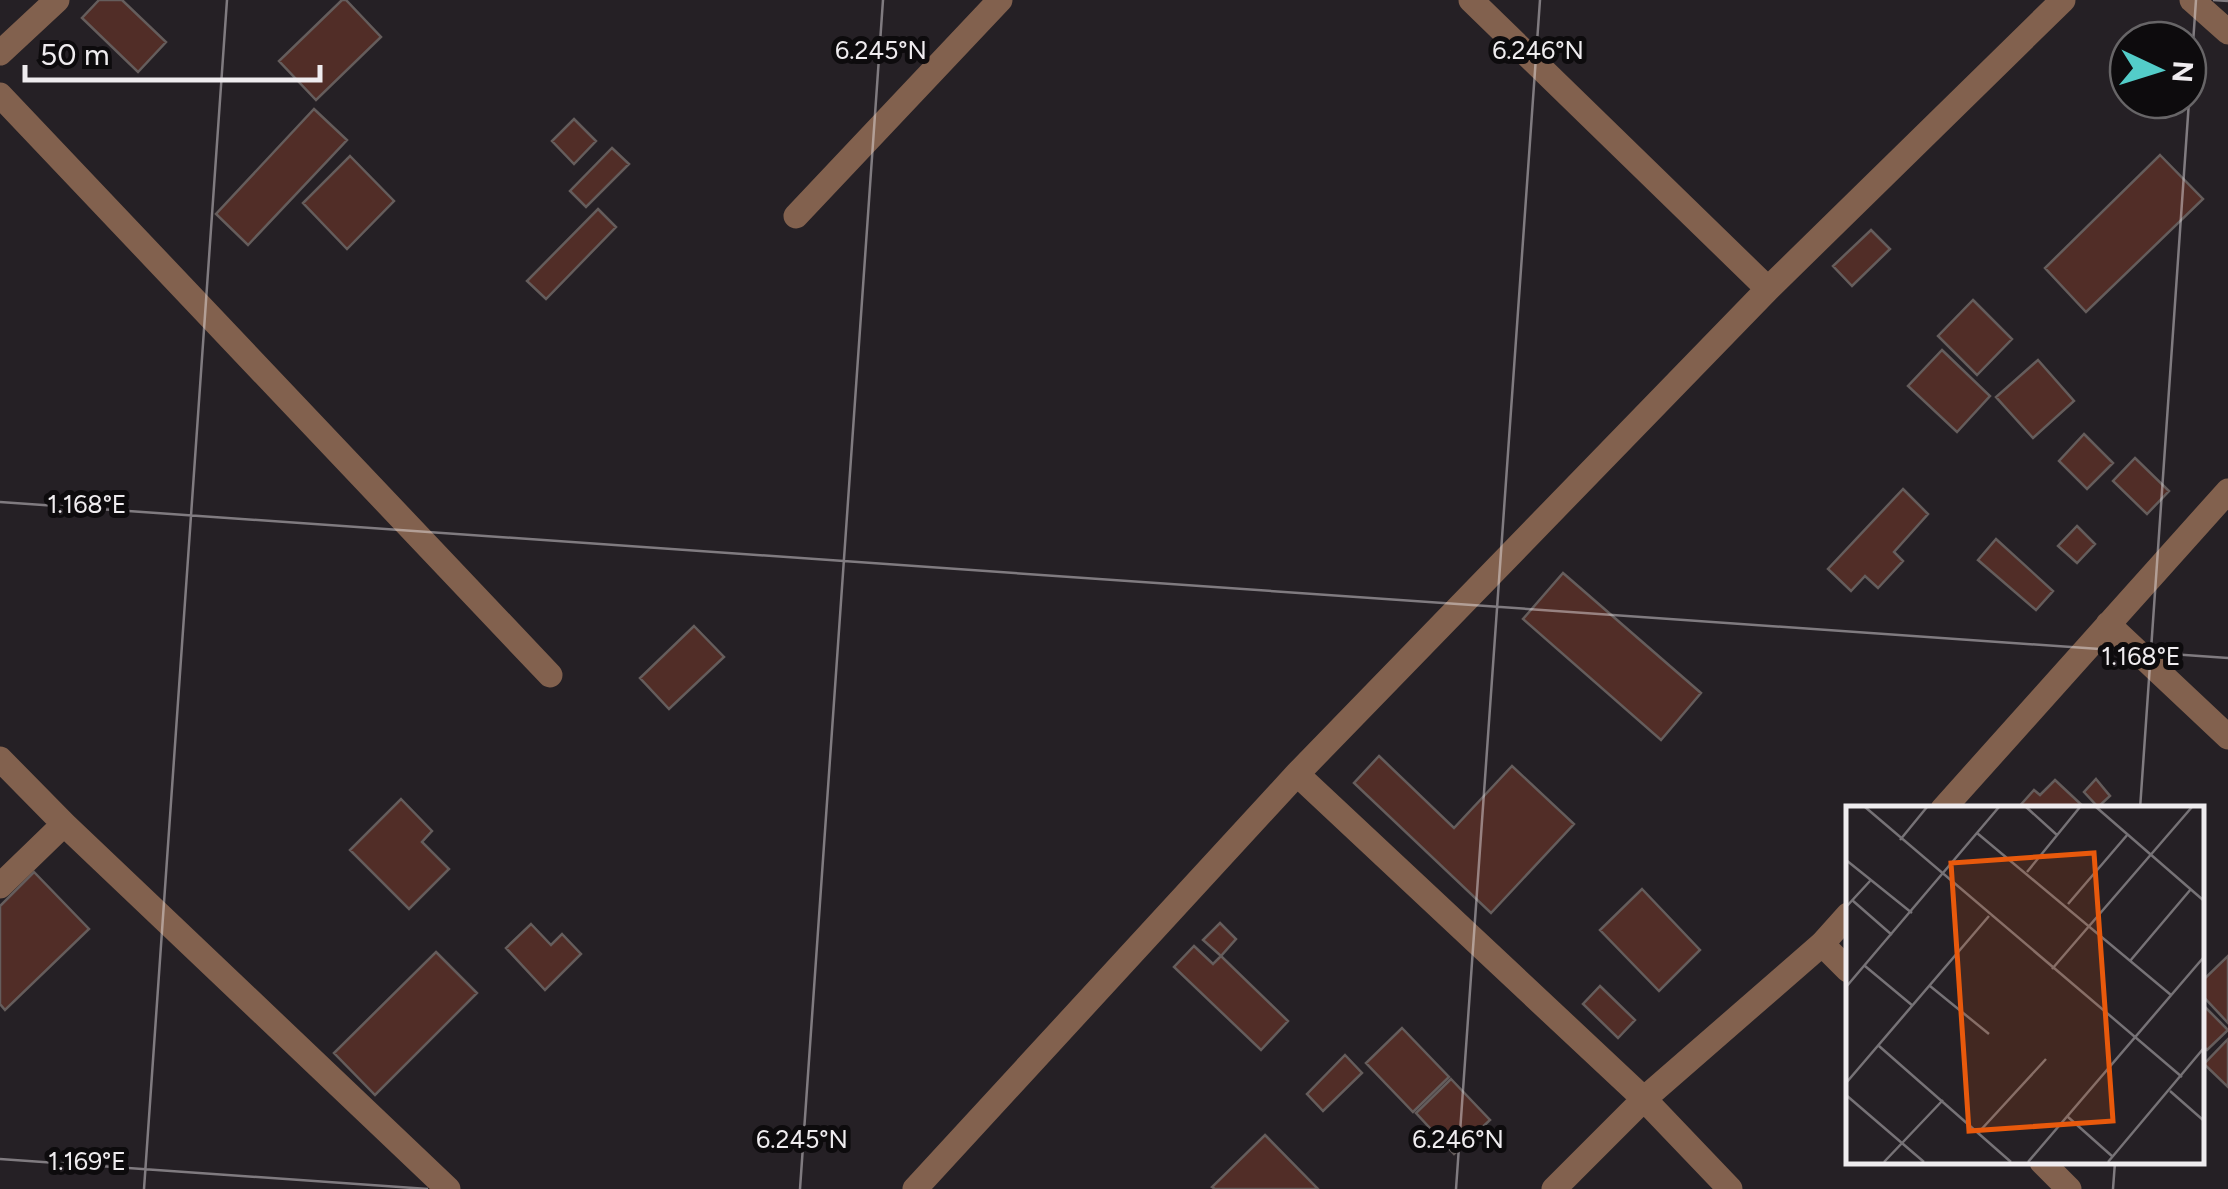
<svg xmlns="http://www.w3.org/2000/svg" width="2228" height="1189" viewBox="0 0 2228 1189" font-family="Figtree,sans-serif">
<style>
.building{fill:#512d27;stroke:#655d5c;stroke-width:2.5}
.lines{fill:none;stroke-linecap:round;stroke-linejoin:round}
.street{stroke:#82614e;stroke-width:25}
.ticks{fill:none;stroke:#efecef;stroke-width:2.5;stroke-opacity:0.45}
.inset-road{fill:none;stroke:#767276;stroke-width:2.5}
.view{fill:#e8590c;fill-opacity:0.15;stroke:#e8590c;stroke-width:5}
.inset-edge{fill:none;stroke:#efecef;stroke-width:5}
.ticks-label{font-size:25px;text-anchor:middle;fill:#efecef;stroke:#0d0b0d;stroke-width:10;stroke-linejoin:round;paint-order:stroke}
</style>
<rect width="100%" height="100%" fill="#252025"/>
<path class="building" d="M99,0H122L166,42L138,72L82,18Z
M342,0H346L381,37L316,100L279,61Z
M314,109L347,140L248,245L216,214Z
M574,119L596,141L574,164L552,141Z
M612,148L629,164L586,207L570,191Z
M2160,155L2203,199L2086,312L2045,268Z
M350,156L394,201L347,249L303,203Z
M598,209L616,227L546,299L527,281Z
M1871,230L1890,249L1852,286L1833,266Z
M1973,300L2012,339L1977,375L1938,336Z
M1942,350L1990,396L1957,432L1908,386Z
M2038,360L2074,401L2033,438L1996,397Z
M2084,434L2113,463L2087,489L2059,461Z
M2135,458L2169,491L2147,514L2113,481Z
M1903,489L1928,514L1894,552L1903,561L1878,588L1865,576L1851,591L1828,569Z
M2077,526L2095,544L2077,563L2058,546Z
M1996,539L2053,591L2036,610L1978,560Z
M1563,573L1701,693L1661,740L1523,619Z
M694,626L724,657L669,709L640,678Z
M1379,756L1454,828L1512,766L1574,824L1491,913L1354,783Z
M2096,779L2110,796L2098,807L2084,792Z
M2055,780L2086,809H2017L2034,790L2040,795Z
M401,799L432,831L422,842L449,869L409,909L350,850Z
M34,872L89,929L5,1010L0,1004V906Z
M1642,889L1700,950L1659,991L1600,930Z
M1220,923L1236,939L1221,956L1203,940Z
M531,924L551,945L562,934L581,954L545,990L506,948Z
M1194,946L1213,964L1221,956L1288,1021L1261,1050L1174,967Z
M436,952L477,993L375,1095L334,1053Z
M2228,956V1023L2200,993V983Z
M1600,986L1635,1020L1618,1038L1583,1004Z
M2200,1002L2228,1030L2207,1050L2200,1043Z
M1402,1028L1449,1077L1413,1112L1366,1063Z
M2228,1039V1087L2204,1064Z
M1345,1055L1362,1073L1323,1111L1307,1094Z
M1451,1079L1490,1120L1454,1154L1416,1113Z
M1265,1135L1318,1189H1215L1212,1187Z"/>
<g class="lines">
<path class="street" d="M1471,0L1768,289
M2192,0L2228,32
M0,53L57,0
M0,95L550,675
M796,216L1000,0
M2108,624L2228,737
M0,759L64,824L448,1189
M1297,774L1644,1099L1730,1189
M1943,809L2228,491
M0,886L64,824
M1822,944L1848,970
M2042,1162L2069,1189
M915,1189L1297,774L1768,289L2063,0
M1554,1189L1644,1099L1822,944L1848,915"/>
</g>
<path class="ticks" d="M2213,0L2228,1M0,502L2228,658M2140,809L2196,0M0,1159L428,1189M144,1189L227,0M800,1189L883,0M1456,1189L1540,0M2113,1189L2115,1162"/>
<g transform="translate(1846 806)">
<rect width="358" height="358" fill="#252025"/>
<path class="inset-road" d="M19,1L336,271M180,1L211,29M250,1L357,94M131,27L325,189M54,34L81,1M0,54L66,107M181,66L234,1M6,94L46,129M222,98L282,28M0,101L24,75M284,155L345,83M19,160L67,200M206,163L346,1M84,180L143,228M0,181L153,1M33,240L165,356M0,277L143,110M324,285L357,314M0,289L78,356M222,311L267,351M132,327L200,253M38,356L97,294M182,356L357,152M262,356L357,243"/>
<path class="view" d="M248,47L267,315L123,325L105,57Z"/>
<rect width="358" height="358" class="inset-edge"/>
</g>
<g class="ticks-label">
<text x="881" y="59">6.245°N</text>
<text x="1538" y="59">6.246°N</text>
<text x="87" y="513">1.168°E</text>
<text x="2141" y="665">1.168°E</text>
<text x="802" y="1148">6.245°N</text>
<text x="1458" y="1148">6.246°N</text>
<text x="87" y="1170">1.169°E</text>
</g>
<g transform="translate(2158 70) rotate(94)"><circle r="48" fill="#0d0b0d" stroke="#676567" stroke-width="2.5"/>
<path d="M0-8L18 38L0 25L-18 38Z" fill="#53cdc9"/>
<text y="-15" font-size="28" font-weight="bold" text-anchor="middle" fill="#efecef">N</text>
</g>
<path d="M25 65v15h295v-15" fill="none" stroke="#efecef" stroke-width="5"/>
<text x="40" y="65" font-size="30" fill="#efecef" stroke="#0d0b0d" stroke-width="8" paint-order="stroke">50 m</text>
</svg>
